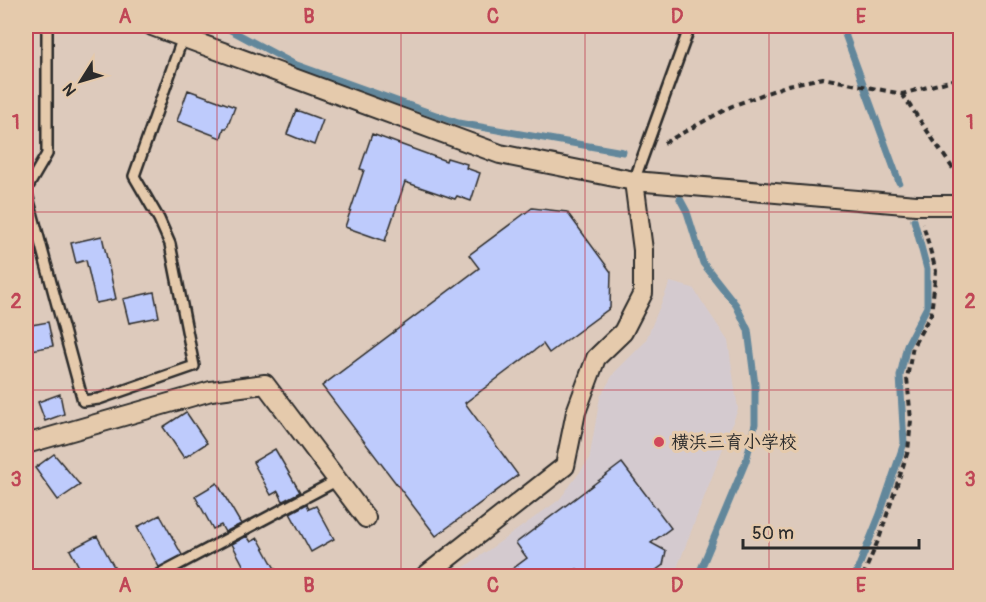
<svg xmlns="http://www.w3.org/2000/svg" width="986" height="602" viewBox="0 0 986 602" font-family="Pangolin,'Klee One',sans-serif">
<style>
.built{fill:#d4cacf}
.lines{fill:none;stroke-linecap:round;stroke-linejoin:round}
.stream{stroke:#62879b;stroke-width:7}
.building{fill:#becbfc;stroke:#2b2b2b;stroke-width:1.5}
.lane-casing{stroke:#2b2b2b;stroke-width:14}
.street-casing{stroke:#2b2b2b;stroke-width:22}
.path{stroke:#2b2b2b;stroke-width:4;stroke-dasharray:6 4.5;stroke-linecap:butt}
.lane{stroke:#e5caac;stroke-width:9}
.street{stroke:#e5caac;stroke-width:18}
.grid{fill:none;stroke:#c04656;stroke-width:1.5;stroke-opacity:0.55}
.poi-dot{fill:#d1495b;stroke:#e5caac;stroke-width:2}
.labels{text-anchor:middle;stroke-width:6;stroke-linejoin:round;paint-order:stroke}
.poi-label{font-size:18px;font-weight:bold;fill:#2b2b2b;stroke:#e5caac;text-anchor:start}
.neatline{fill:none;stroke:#c04656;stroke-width:2}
.grid-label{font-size:20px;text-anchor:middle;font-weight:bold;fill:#c04656}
</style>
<rect width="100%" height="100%" fill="#ddcabc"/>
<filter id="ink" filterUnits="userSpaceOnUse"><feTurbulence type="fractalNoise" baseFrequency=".0167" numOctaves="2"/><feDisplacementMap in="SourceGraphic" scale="12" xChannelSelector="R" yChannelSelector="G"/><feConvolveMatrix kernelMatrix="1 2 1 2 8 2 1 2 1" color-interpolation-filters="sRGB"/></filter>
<g filter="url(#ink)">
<path class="built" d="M670,282L693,288L728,341L738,409L674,576H452L559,500L589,460L600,397L614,373L645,342Z"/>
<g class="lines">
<path class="stream" d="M223,26L294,64L458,123L623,152
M842,26L899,182
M680,199L687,212L703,263L736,305L748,330L755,385V424L746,461L698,576
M855,576L880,514L904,443L900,376L907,345L927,307V269L914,220"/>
</g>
<path class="building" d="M188,90L235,107L227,128H224L221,138L177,121Z
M296,110L323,120L314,145L287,134Z
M372,134L446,161L447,158L467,164L466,168L480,173L471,201L457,196L455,199L405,182L385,241L345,227L364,170L360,169Z
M532,208L567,212L611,272L610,308L549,353L543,344L465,403L518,475L436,536L322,386L479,268L469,255Z
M102,236L116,299L96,303L86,260L76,263L71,243Z
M154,292L159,317L129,323L123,299Z
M48,322L53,346L26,351V326Z
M60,394L64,414L45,421L38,402Z
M186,412L207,443L184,458L163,427Z
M275,449L300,492L283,501L278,491L271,495L253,462Z
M54,454L80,485L58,500L35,468Z
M622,463L671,528L651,543L666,551L663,565L648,576H583L577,569L566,576H503L527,558L516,543Z
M217,483L241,524L225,532L221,525L213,529L195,496Z
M307,504L309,509L316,506L334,539L311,552L290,513Z
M160,515L182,555L159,567L137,527Z
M97,536L119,576H84L70,550Z
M247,536L251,542L258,538L279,576H249L232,544Z"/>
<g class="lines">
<g class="lane-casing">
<path id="lane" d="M47,26V154L26,190L83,401L99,399L194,366L170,244L159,219L134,176L183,37
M634,181L690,26
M157,576L336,481"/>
</g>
<g class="street-casing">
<path id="street" d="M152,26L500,154L634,181L916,205H960
M26,444L211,391L265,384L366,518
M425,576L565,466L576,412L596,358L623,332L643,293V250L634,181"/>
</g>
<path class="path" d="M902,94L960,179
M664,143L732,106L788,85L823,78L902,94L960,78
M863,576L880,536L908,451L911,420L907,378L913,346L931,314L936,271L923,224"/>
<use href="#lane" class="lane"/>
<use href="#street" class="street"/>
</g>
</g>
<path class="grid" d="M217,26V576M401,26V576M585,26V576M769,26V576M26,212H960M26,390H960"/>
<circle class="poi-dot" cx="659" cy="442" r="6"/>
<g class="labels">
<g class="poi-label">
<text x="671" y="448">横浜三育小学校</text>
</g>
</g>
<rect width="986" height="602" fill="none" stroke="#e5caac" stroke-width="66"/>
<g transform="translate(81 81) rotate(233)" stroke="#e5caac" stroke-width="4.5" paint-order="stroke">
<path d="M0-4.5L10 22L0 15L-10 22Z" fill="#2b2b2b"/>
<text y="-9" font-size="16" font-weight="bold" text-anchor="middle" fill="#2b2b2b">N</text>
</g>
<path d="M743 539v9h176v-9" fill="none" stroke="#2b2b2b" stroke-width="3"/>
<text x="752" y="539" font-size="18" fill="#2b2b2b" stroke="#e5caac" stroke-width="4.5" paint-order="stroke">50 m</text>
<rect x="33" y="33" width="920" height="536" class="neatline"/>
<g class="grid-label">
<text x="125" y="23">A</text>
<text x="309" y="23">B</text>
<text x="493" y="23">C</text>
<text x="677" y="23">D</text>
<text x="861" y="23">E</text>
<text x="16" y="129">1</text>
<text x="970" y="129">1</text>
<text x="16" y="308">2</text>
<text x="970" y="308">2</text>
<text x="16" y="486">3</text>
<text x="970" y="486">3</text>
<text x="125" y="592">A</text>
<text x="309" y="592">B</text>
<text x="493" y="592">C</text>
<text x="677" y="592">D</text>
<text x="861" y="592">E</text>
</g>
</svg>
